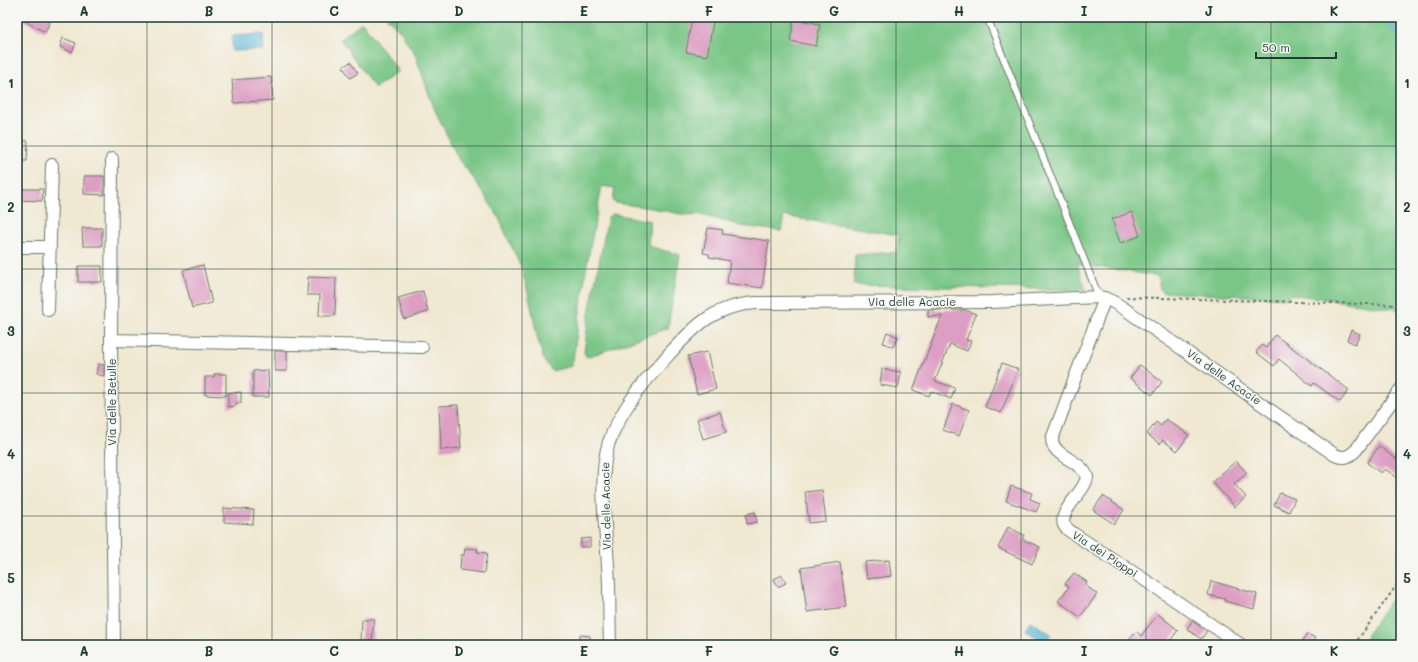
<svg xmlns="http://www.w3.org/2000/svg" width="1418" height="662" viewBox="0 0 1418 662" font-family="Mali,sans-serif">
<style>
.green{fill:#79c686;stroke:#4c825d}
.water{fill:#58b7d7;stroke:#3c7a86}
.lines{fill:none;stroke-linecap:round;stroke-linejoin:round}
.stream{stroke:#58b7d7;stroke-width:3}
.building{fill:#dd9ec3}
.lane-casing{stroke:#68796b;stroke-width:8}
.street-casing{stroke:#68796b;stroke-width:14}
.path{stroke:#68796b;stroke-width:2;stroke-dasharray:3 3;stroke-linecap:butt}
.lane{stroke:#fff;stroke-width:6}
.street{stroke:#fff;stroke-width:12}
.grid{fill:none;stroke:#1f3d34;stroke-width:1;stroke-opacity:0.55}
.labels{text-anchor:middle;stroke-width:3;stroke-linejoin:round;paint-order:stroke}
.street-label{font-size:11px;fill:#1f3d34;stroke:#f6f6f2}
.neatline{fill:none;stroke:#1f3d34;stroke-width:1.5}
.grid-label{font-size:13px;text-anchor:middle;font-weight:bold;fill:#1f3d34}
</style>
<rect width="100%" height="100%" fill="#f6f6f2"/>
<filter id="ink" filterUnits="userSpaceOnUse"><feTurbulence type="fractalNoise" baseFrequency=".025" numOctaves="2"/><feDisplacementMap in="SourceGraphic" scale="8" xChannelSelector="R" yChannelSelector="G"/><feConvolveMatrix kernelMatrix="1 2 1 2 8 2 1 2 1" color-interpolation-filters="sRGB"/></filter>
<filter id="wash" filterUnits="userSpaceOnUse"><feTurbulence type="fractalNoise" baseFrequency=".012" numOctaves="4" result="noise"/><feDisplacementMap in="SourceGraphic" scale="16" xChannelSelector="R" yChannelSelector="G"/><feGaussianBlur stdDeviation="0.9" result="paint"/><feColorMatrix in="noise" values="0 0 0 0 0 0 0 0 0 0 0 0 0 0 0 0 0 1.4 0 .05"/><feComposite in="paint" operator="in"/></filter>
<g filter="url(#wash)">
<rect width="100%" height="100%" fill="#f0e8d1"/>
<path class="green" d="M386,17H1401V310L1290,294L1288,298L1162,292L1160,288L1158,276L1077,264L1086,290L854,285L855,255L898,252V235L784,216L781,231L741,226L726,221L697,214L686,215L651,208L616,203L613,201L615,188L602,186L587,264L572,366L552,371L544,361L537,336L529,296L522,270L498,216L472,176L459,160L434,108L415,54L404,38L403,33Z
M362,22L398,71L375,88L340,39Z
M613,214L650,221L648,246L680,255L668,328L587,357L584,353L589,314L608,217Z
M1401,585V645H1363L1368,633Z"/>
<path class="water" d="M263,34L264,50L232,51V36Z
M1030,621L1051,634L1046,643L1025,630Z"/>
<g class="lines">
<path class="stream" d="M1380,17L1401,37"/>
</g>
<g id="blocks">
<path class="building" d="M17,17H52L45,32Z
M692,17H714L707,56L686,52Z
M794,19L820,24L816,46L790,41Z
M63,38L76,43L72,52L60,47Z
M350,62L358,73L350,78L343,67Z
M271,77L273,100L234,103L232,80Z
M17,140L28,141L27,161H17Z
M84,176H104V195L84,194Z
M17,189H43L42,201L17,200Z
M1132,212L1140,236L1120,243L1112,219Z
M82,228H102V246H83Z
M708,228L723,230L722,234L769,241L762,288L727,283L730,261L709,257V254L703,253Z
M203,265L212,303L192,308L183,270Z
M78,266H102V282H78Z
M308,277L336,278L335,316H319L320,295H307Z
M423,291L428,312L404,319L398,298Z
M928,310H965L976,314L966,340L971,341L967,351L950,344L935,381L955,388L951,399L931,391L929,396L913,390L942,316L928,317Z
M1351,330L1360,334L1355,344L1347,340Z
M887,332L898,337L893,347L883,343Z
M1275,335L1349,390L1340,402L1314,383L1312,386L1279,359L1274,366L1256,352L1262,345L1266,348Z
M275,351H287V371H275Z
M707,352L716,389L697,394L688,356Z
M1002,363L1018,369L1001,413L985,407Z
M98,364L104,365V376L96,374Z
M1140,365L1162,382L1152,395L1130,378Z
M882,369L901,372L898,388L880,385Z
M268,370L269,397H253V371Z
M214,374H226V396L205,395V377H214Z
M241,392V403H236V406L228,407V393Z
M953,404L969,410L959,436L943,430Z
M458,405L461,448L441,450L439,406Z
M720,412L726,432L703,439L697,419Z
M1166,419L1189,435L1177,451L1163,440L1160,444L1147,434L1156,422L1161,426Z
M1379,446L1396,459L1401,452V474L1398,478L1385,469L1381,473L1367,463Z
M1236,461L1247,473L1234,484L1246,497L1235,507L1212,482Z
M1011,486L1032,493L1030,499L1040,503L1036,512L1006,501Z
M822,490L826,521L809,523L805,492Z
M1280,493L1295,499L1289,512L1274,505Z
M1103,496L1124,510L1114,524L1093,510Z
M224,508L254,510L253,524L224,522Z
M755,512L757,522L747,524L746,514Z
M1008,527L1024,535L1022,539L1040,547L1032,564L998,548Z
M590,538V547H581V539Z
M465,548L478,549L477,552L487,553L484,573L460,570L461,555H464Z
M889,560L891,576L867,579L865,562Z
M840,562L846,607L807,612L801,568Z
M1074,573L1087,582L1085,585L1097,594L1080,617L1058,601L1069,587L1065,584Z
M782,575L786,583L778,587L774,579Z
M1211,581L1257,594L1254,609L1224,601L1225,599L1208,595Z
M1158,614L1178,630L1167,645H1124L1136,631L1141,636Z
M362,619H374L372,641L361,640Z
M1192,621L1207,631L1201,639L1187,629Z
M1308,634L1315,638L1310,645H1299Z
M580,635L590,636V643H580Z"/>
</g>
</g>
<g filter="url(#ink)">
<use href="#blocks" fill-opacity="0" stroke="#68796b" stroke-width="1"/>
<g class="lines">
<g class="lane-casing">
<path id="lane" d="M987,17L1099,297"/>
</g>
<g class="street-casing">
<path id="street" d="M112,159L111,340L114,645
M17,247H49
M1105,298L1052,439C1052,457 1082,460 1087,477C1085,492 1058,511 1064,525C1066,529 1070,531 1074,534L1154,586L1241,645
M48,310L52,165
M111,340L422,347
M610,645C609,619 610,592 608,566C606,531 598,475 609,442C622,406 646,380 671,352C697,324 716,305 757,303L992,302L1099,297C1110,299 1117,304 1126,310L1335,455C1344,459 1349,457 1356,450L1401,389"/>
</g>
<path class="path" d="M1399,17L1401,18
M1126,297L1401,305
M1354,645L1401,579"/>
<use href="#lane" class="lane"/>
<use href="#street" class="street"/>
</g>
</g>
<path class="grid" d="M147,17V645M272,17V645M397,17V645M522,17V645M647,17V645M771,17V645M896,17V645M1021,17V645M1146,17V645M1271,17V645M17,146H1401M17,269H1401M17,393H1401M17,516H1401"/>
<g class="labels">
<g class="street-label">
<text x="912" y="306">Via delle Acacie</text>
<text transform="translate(1224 377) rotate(35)" y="4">Via delle Acacie</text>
<text transform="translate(112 402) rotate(-90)" y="4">Via delle Betulle</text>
<text transform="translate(606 506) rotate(-91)" y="4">Via delle Acacie</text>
<text transform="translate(1105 554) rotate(33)" y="4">Via dei Pioppi</text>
</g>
</g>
<rect width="1418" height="662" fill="none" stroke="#f6f6f2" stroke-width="44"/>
<path d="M1256 52v6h80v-6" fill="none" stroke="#1f3d34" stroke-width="2"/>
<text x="1262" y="52" font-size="12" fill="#1f3d34" stroke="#f6f6f2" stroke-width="3" paint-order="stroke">50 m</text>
<rect x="22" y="22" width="1374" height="618" class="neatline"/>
<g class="grid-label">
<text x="84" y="16">A</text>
<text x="209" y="16">B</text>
<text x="334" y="16">C</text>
<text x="459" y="16">D</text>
<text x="584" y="16">E</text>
<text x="709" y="16">F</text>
<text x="834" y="16">G</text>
<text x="959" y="16">H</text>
<text x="1084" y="16">I</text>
<text x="1209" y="16">J</text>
<text x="1334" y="16">K</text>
<text x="11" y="88">1</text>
<text x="1407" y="88">1</text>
<text x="11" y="212">2</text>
<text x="1407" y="212">2</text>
<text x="11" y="336">3</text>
<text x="1407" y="336">3</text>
<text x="11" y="459">4</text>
<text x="1407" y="459">4</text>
<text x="11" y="583">5</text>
<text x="1407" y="583">5</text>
<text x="84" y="656">A</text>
<text x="209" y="656">B</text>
<text x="334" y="656">C</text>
<text x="459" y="656">D</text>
<text x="584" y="656">E</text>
<text x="709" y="656">F</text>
<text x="834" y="656">G</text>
<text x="959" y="656">H</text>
<text x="1084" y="656">I</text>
<text x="1209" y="656">J</text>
<text x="1334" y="656">K</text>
</g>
</svg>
